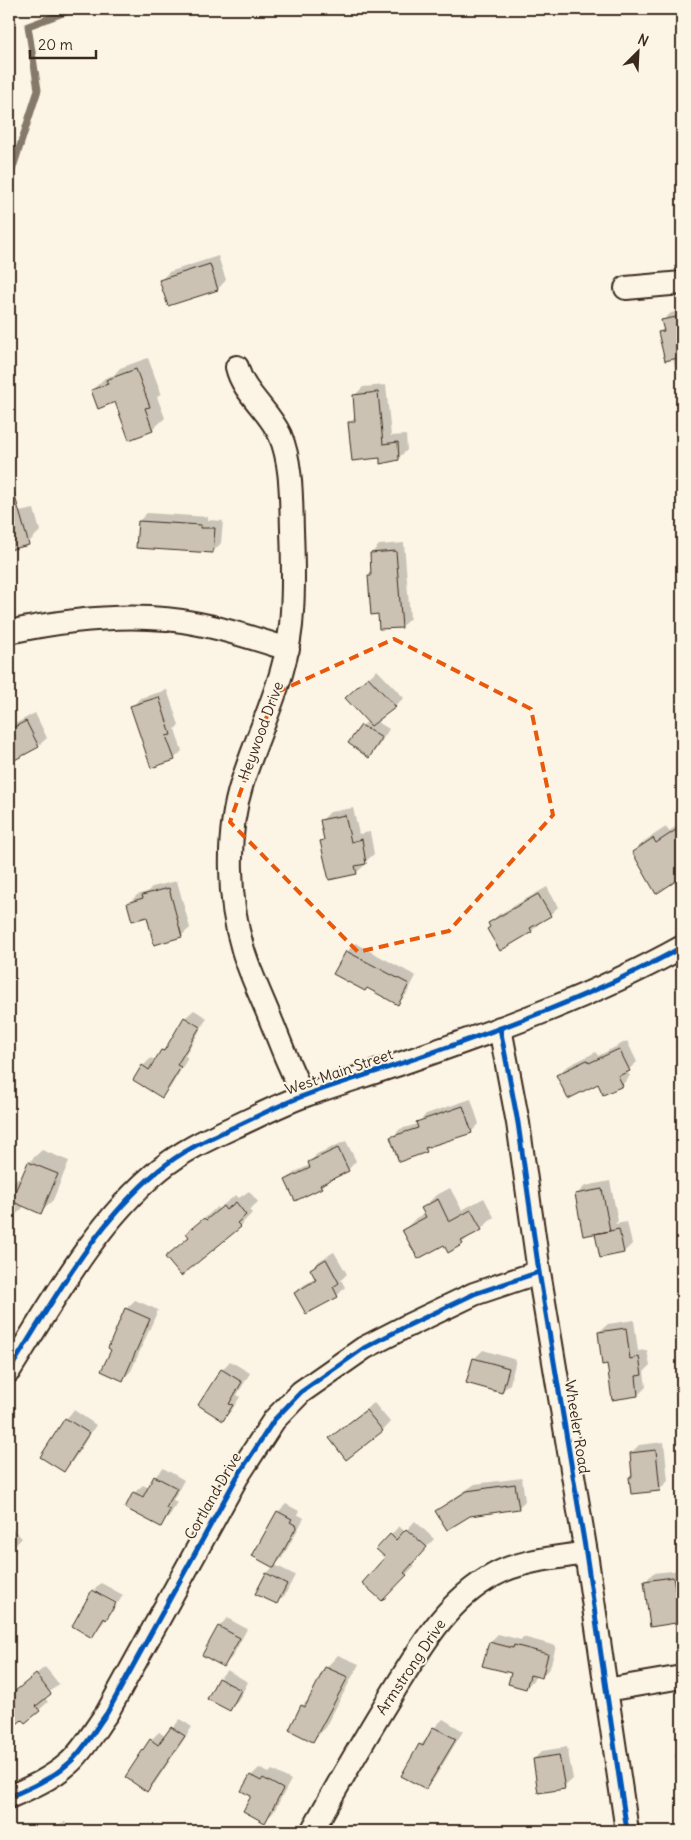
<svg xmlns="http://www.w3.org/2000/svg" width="691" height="1840" viewBox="0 0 691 1840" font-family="Delius,sans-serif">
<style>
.shadow{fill:#0003}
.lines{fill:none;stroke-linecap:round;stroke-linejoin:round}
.stream{stroke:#85796b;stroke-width:7}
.building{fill:#ccc2b3;stroke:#3b2a1e}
.minor-casing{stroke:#3b2a1e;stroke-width:26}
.minor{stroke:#fcf5e5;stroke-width:22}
.cycleway-casing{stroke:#fcf5e5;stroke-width:8}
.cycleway{stroke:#0057b8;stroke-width:5}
.marked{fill:none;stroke:#e8590c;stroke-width:4;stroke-dasharray:10 6;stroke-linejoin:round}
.labels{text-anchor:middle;stroke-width:4;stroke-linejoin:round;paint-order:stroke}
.street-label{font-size:15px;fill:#3b2a1e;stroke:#fcf5e5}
</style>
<rect width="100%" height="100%" fill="#fcf5e5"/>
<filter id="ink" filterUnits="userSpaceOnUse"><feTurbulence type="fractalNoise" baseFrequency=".02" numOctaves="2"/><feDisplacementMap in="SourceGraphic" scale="10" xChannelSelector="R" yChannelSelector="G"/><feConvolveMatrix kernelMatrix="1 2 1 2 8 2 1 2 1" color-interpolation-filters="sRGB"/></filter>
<g filter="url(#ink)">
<path class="shadow" d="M218,256L226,280L218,289L161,280L169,272Z
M682,310V369L675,370L673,358L660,332L664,328L662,321L671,313Z
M148,358L161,393L157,397L165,418L152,430L116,401L92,390L105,378L114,375L120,368Z
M386,385L391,436L406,435L407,450L398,458L381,457L350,423L356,416L355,395L363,387Z
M34,509L40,531L28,543L12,548L9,551V514Z
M147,513L208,517V520L223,521L221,543L213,552L139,521Z
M404,543L410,618L402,626L379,612L369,577L372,573L371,554L379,545Z
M377,670L404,698L376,721L389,729L377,748L369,756L362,726L368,721L355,690Z
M167,690L179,725L175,729L182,751L174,759L132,707L140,698Z
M35,713L47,738L38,746L9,761V722L13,725Z
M353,808L359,834L370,832L374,854L364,863L365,865L356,873L322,841L325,838L321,821L330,812Z
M682,823V875L656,892L634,852L646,840L666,827L669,831Z
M177,881L190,928L181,936L129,903L137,895L147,892L152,887Z
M547,887L558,907L550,915L539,921L540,922L532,931L500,949L490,923L498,915Z
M355,943L416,976L406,995L398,1003L347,952Z
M194,1010L207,1018L185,1056L188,1058L170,1088L162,1096L143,1066L151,1058L156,1061L162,1051L171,1042L185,1018Z
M682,1035V1054L675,1043Z
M627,1041L637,1062L627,1071L630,1076L622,1085L598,1083L558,1075L566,1067L596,1052L598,1056Z
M471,1099L479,1124L471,1132L433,1144L426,1151L392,1138L400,1129L418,1124L426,1114Z
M346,1141L356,1161L348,1170L329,1179L321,1187L296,1199L286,1180L295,1172L310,1165L309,1163L317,1154Z
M42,1150L69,1161L53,1200L40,1212L24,1205L22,1209L9,1221V1186L17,1178L22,1180L29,1162Z
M610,1181L618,1221L615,1224L627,1222L632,1244L624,1252L597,1234L599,1232L576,1195L585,1186Z
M450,1188L462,1210L484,1198L494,1217L481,1229L472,1234L462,1243L444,1244L404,1230L416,1218L425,1213L423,1208L435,1196Z
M249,1191L258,1202L249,1210L252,1213L240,1226L181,1274L167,1257L190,1235L188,1233L217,1207L218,1209L236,1195L239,1198Z
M334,1252L347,1274L341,1280L345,1287L337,1296L295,1293L304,1285L316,1278L311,1269L319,1261Z
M135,1300L158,1310L131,1371L123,1379L126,1309Z
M634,1320L638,1351L647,1350L650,1366L644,1372L646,1387L638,1395L608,1363L599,1332L608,1324Z
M483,1350L516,1360L510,1384L501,1392L474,1359Z
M230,1361L250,1373L237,1395L240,1397L231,1411L223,1419L222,1370Z
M374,1403L390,1422L382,1431L339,1430Z
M74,1410L96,1425L72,1462L64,1471L66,1419Z
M664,1442L668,1481L659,1490L630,1478L633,1474L631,1453L639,1445Z
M163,1468L184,1480L173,1500L177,1502L169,1517L160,1525L134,1493L143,1485L149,1488L155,1477Z
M522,1478L525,1501L518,1508L437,1512L444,1505L475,1484Z
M286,1504L299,1511L297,1514L304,1518L282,1558L275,1565L295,1575L285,1595L276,1603L267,1573L274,1566L278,1512Z
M415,1521L434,1539L411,1564L414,1566L391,1591L387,1557L391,1535L399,1526L405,1532Z
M9,1526L22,1538L9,1552Z
M681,1570L682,1621L652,1626L645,1582L653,1573Z
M101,1583L123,1595L118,1603L94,1590Z
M94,1590V1593L117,1606L92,1636Z
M227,1618L247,1629L232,1657L224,1665L204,1654L219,1627Z
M498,1634L521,1640L523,1637L556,1646L550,1668L541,1677L536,1675L534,1679L526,1688L512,1672L484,1665L490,1642Z
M338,1655L359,1664L325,1728L313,1741L302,1706L312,1696L326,1668Z
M45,1667L59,1684L44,1697L48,1702L39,1710L25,1722L22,1718L9,1728V1696Z
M227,1670L248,1682L238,1701L230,1710L219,1679Z
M180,1719L192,1727L155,1783L147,1791L151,1740L159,1732L166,1737Z
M443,1719L463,1731L434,1779L426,1788L403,1775L420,1745L429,1737L434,1728Z
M682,1737V1786H681L675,1755L679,1752L677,1743Z
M567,1747L573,1779L564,1787L534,1759L542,1751Z
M259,1768L269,1773L272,1770L291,1780L273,1813L264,1821L253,1796L251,1776Z
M65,1822L69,1831H40Z"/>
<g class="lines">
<path class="stream" d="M9,180L38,90L28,26L74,9"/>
</g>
<path class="building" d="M210,264L218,290L168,306L159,280Z
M682,316V357L665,361L658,332L664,331L661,320Z
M136,369L150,407L145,408L153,431L129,440L115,402L98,409L91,390L108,384L106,380Z
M378,392L383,444L398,442L399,460L380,464V458L352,461L348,422H355L353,395Z
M9,493H14L29,545L9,550Z
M138,521L201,525V528H215L213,553L136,548Z
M396,551L402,628L379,629L378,614L371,615L368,576H371L370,553Z
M368,677L396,707L371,726L345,698Z
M159,697L171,735L166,736L175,760L151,768L130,706Z
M26,721L39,747L9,763V730Z
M361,725L382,738L369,758L348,743Z
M345,815L351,842L362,839L366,864L355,866L357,874L329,880L320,841L324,840L320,820Z
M682,826V877L656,894L632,852L653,838L656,843Z
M169,888L182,937L154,945L147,917L132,921L127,903L143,898L142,895Z
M538,894L551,916L530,928L532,932L500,951L487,929L490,927L488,923Z
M346,951L409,984L398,1005L367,988L365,991L333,974Z
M184,1017L200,1027L177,1065L181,1067L162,1098L133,1080L142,1065L149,1070L161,1050L164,1051Z
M619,1049L630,1071L618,1076L623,1086L603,1095L598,1084L568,1099L556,1075L587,1060L589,1063Z
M463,1106L472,1133L425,1148L427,1152L399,1162L390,1137L418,1128L416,1122Z
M338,1148L349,1171L320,1185L322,1188L295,1201L285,1180L310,1168L308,1162Z
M28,1162L58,1174L41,1214L11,1201Z
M602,1189L610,1231L583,1236L575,1194Z
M438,1199L449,1222L471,1210L482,1230L461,1241L463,1244L448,1253L444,1245L418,1259L402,1230L426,1217L421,1208Z
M236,1202L246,1215L237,1223L241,1227L181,1276L165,1257L189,1237L186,1233L204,1218L206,1220L223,1206L226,1210Z
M619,1229L624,1253L600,1258L595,1234Z
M326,1259L339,1283L333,1287L338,1297L306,1314L294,1293L316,1280L310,1269Z
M125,1308L150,1319L123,1381L101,1371L111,1350L108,1348Z
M626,1328L630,1359L639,1357L642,1375L636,1376L638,1396L612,1400L607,1364L602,1365L598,1332Z
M473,1358L509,1368L502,1393L466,1383Z
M221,1369L242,1382L229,1404L233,1405L223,1421L198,1405Z
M366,1410L383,1431L346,1460L329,1438Z
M65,1418L89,1433L64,1472L40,1457Z
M656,1450L660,1491L631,1494L629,1477H632L630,1453Z
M154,1476L177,1488L166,1508L170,1510L161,1527L125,1508L133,1492L143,1497Z
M515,1484L519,1509L470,1516L447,1530L435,1511L467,1491Z
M277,1511L292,1519L290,1522L297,1526L274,1568L252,1556Z
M406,1529L427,1547L404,1573L407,1575L382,1601L362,1583L385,1557L376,1549L390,1534L396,1540Z
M266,1573L287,1584L277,1604L255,1594Z
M673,1577L678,1606L682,1605V1622L650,1627L644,1581Z
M92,1590L116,1603L106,1620L104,1618L92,1638L72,1626Z
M218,1626L240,1638L224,1667L202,1655Z
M489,1642L513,1648L514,1645L548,1654L542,1678L530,1675L526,1689L508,1684L511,1673L482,1666Z
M325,1667L348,1677L313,1742L289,1730L301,1705L305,1707Z
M36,1674L51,1694L36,1706L40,1711L25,1723L22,1720L9,1730V1696Z
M218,1678L241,1690L230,1711L207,1699Z
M171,1727L185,1736L147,1792L125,1777L150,1739L158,1745Z
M433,1727L456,1739L426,1789L401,1776L419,1744L423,1746Z
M559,1755L565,1789L538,1793L533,1759Z
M250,1775L261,1781L263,1778L283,1789L265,1823L243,1811L251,1796L241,1791Z"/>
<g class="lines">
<g class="minor-casing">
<path id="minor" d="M626,288L682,283
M237,367C243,393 269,410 280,435C292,463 291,500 292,530C293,557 294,584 292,611C290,672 260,726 242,783C226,833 228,900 243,950C250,973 261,996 270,1018C280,1044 291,1070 303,1096
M9,632C70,619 137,611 199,624C229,630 259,640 288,649
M500,1028L518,1123L539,1272L586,1553L627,1831
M9,1371C53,1301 95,1223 159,1170C182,1151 208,1139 234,1127C258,1116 281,1104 306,1095C339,1083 374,1073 408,1061C501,1029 596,995 682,947
M606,1690L682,1677
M9,1797C30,1788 51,1779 69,1763C84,1750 95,1729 107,1713L237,1477L274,1420L301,1392L364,1348L407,1326L474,1294L539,1272
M312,1831C337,1786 363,1741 390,1697C418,1652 445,1601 494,1575C521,1560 556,1558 586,1553"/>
</g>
<use href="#minor" class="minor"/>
<g class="cycleway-casing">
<path id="cycleway" d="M500,1028L518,1123L539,1272L586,1553L627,1831
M9,1371C53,1301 95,1223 159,1170C182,1151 208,1139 234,1127C258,1116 281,1104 306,1095C339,1083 374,1073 408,1061C501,1029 596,995 682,947
M9,1797C30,1788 51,1779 69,1763C84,1750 95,1729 107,1713L237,1477L274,1420L301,1392L364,1348L407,1326L474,1294L539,1272"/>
</g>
<use href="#cycleway" class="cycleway"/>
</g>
</g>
<path class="marked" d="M394,639L531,709L553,815L449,931L358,952L230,822L275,693Z"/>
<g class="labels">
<g class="street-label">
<text transform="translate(261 731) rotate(-70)" y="5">Heywood Drive</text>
<text transform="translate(339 1072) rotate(-19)" y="5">West Main Street</text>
<text transform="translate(577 1427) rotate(81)" y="5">Wheeler Road</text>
<text transform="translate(213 1496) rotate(-60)" y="5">Cortland Drive</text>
<text transform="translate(411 1667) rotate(-56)" y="5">Armstrong Drive</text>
</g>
</g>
<rect width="691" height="1840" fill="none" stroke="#fcf5e5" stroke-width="30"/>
<rect x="15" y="15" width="661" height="1810" fill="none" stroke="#3b2a1e" stroke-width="2" filter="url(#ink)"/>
<g transform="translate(638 52) rotate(24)" stroke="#fcf5e5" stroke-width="4" paint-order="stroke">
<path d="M0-4L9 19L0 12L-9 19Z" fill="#3b2a1e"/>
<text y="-8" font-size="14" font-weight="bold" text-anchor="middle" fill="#3b2a1e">N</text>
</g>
<path d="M30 50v8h66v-8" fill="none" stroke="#3b2a1e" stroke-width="2.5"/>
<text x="38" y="50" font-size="15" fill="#3b2a1e" stroke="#fcf5e5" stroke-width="4" paint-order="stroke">20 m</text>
</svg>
